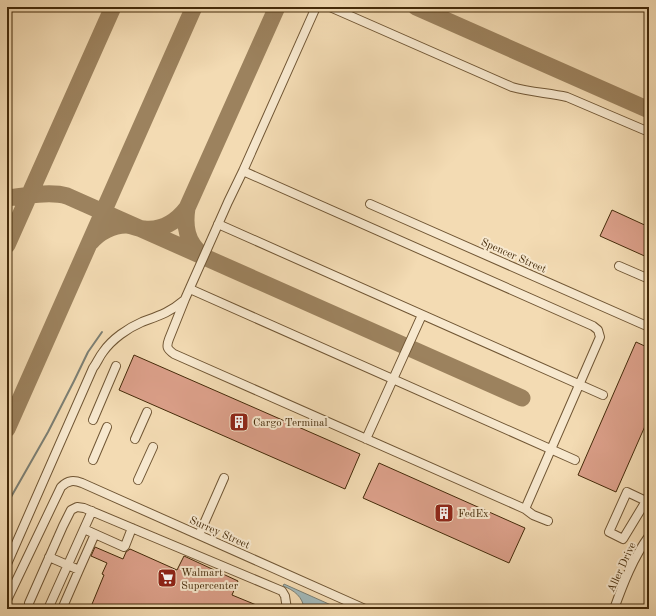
<svg xmlns="http://www.w3.org/2000/svg" width="656" height="616" viewBox="0 0 656 616" font-family="'Old Standard TT',serif">
<style>
.water{fill:#a1b8b9;stroke:#7c7f73}
.lines{fill:none;stroke-linecap:round;stroke-linejoin:round}
.stream{stroke:#7c7f73;stroke-width:2}
.taxiway{stroke:#9c825e;stroke-width:17}
.building{fill:#dca08a;stroke:#442a09}
.minor-casing{stroke:#705634;stroke-width:10}
.path{stroke:#442a09;stroke-width:1;stroke-dasharray:3 2;stroke-linecap:butt}
.minor{stroke:#f7e8ce;stroke-width:8}
.labels{text-anchor:middle;stroke-width:4;stroke-linejoin:round;paint-order:stroke}
.street-label{font-size:11px;fill:#442a09;stroke:#f7e8ce}
.poi-label{font-size:11px;fill:#442a09;stroke:#f7e8ce;text-anchor:start}
</style>
<rect width="100%" height="100%" fill="#f3dbb3"/>
<filter id="stains"><feTurbulence type="fractalNoise" baseFrequency=".005" numOctaves="4"/><feColorMatrix values="0 0 0 0 .2 0 0 0 0 .09 0 0 0 0 .02 0 0 0 .5 -.17"/></filter>
<radialGradient id="worn" r=".72"><stop offset=".6" stop-color="#630" stop-opacity="0"/><stop offset="1" stop-color="#630" stop-opacity=".3"/></radialGradient>
<path class="water" d="M284,584L340,609H304C303,597 294,590 283,586Z"/>
<g class="lines">
<path class="stream" d="M7,504L48,432L74,381L88,352L102,332"/>
<path class="taxiway" d="M416,7L649,110
M7,198C25,196 50,191 67,196L522,398
M187,208C185,221 185,234 193,245C196,249 199,252 201,255
M91,242C99,232 113,225 126,225C133,225 138,229 144,229C162,231 177,221 187,208L277,7
M7,245L113,7
M7,429L194,7"/>
</g>
<path class="building" d="M612,210L649,227V258L600,236Z
M636,342L649,348V417L616,492L578,475Z
M134,355L360,454L345,489L119,390Z
M379,463L525,528L509,563L363,498Z
M95,547L123,559L126,552L130,549L177,570L184,556L238,581L232,595L266,609H90L104,575L102,574L107,563L91,556Z"/>
<g class="lines">
<g class="minor-casing">
<path id="minor" d="M316,7L243,171L228,202L185,299L169,339C166,347 167,349 174,354L525,509L533,515L548,521
M330,7L512,87C530,92 548,93 567,97L649,132
M243,171L593,326L598,330L600,337L525,509
M370,204L649,327
M218,224L603,395
M619,266L649,279
M190,289L575,460
M93,420L116,366
M135,439L147,412
M366,439L422,315
M93,460L107,427
M138,480L153,447
M646,501L627,492L609,532L623,539L646,501L649,495
M95,534L124,547L125,546L132,528
M199,535L224,478
M49,557L79,570L95,534L84,529
M7,564L93,368C97,363 99,357 103,352C112,339 128,328 142,322C158,316 169,313 183,301
M7,600L61,487C68,480 74,480 82,483L365,609
M31,609L29,607V603L63,526L71,510L77,507L84,508L282,591L285,596L287,609
M48,609L92,511
M62,609L79,570
M614,609C623,584 633,558 649,536"/>
</g>
<path class="path" d="M644,609L649,597"/>
<use href="#minor" class="minor"/>
</g>
<defs>
<g id="building-square" transform="scale(1)"><rect x="-9" y="-9" width="18" height="18" rx="4" fill="#8f2418" stroke="#f7e8ce"/><path d="M-4-6H4V6H1V3H-1V6H-4ZM-2.5-4.3h1.7v1.8h-1.7ZM.8-4.3h1.7v1.8H.8ZM-2.5-1h1.7V.8h-1.7ZM.8-1h1.7V.8H.8Z" fill="#fff"/></g>
<g id="supermarket-square" transform="scale(1)"><rect x="-9" y="-9" width="18" height="18" rx="4" fill="#8f2418" stroke="#f7e8ce"/><path d="M-6-5.5h2.5l.6 2H6L4.5 2H-2.5L-4.4-4H-6ZM-1.5 3.2a1.3 1.3 0 1 0 .1 0ZM3 3.2a1.3 1.3 0 1 0 .1 0Z" fill="#fff"/></g>
</defs>
<g fill-rule="evenodd">
<use href="#building-square" x="239" y="422"/>
<use href="#building-square" x="444" y="513"/>
<use href="#supermarket-square" x="167" y="578"/>
</g>
<g class="labels">
<g class="street-label">
<text transform="translate(514 255) rotate(24)" y="4">Spencer Street</text>
<text transform="translate(220 532) rotate(24)" y="4">Surrey Street</text>
<text transform="translate(621 567) rotate(-65)" y="4">Aller Drive</text>
</g>
<g class="poi-label">
<text x="253" y="426">Cargo Terminal</text>
<text x="458" y="517">FedEx</text>
<text x="181" y="576">Walmart<tspan x="181" dy="13">Supercenter</tspan></text>
</g>
</g>
<rect width="656" height="616" fill="none" stroke="#f3dbb3" stroke-width="24"/>
<rect x="8" y="8" width="640" height="600" fill="none" stroke="#442a09" stroke-width="2"/>
<rect x="12" y="12" width="632" height="592" fill="none" stroke="#442a09"/>
<rect width="100%" height="100%" filter="url(#stains)"/>
<rect width="100%" height="100%" fill="url(#worn)"/>
</svg>
